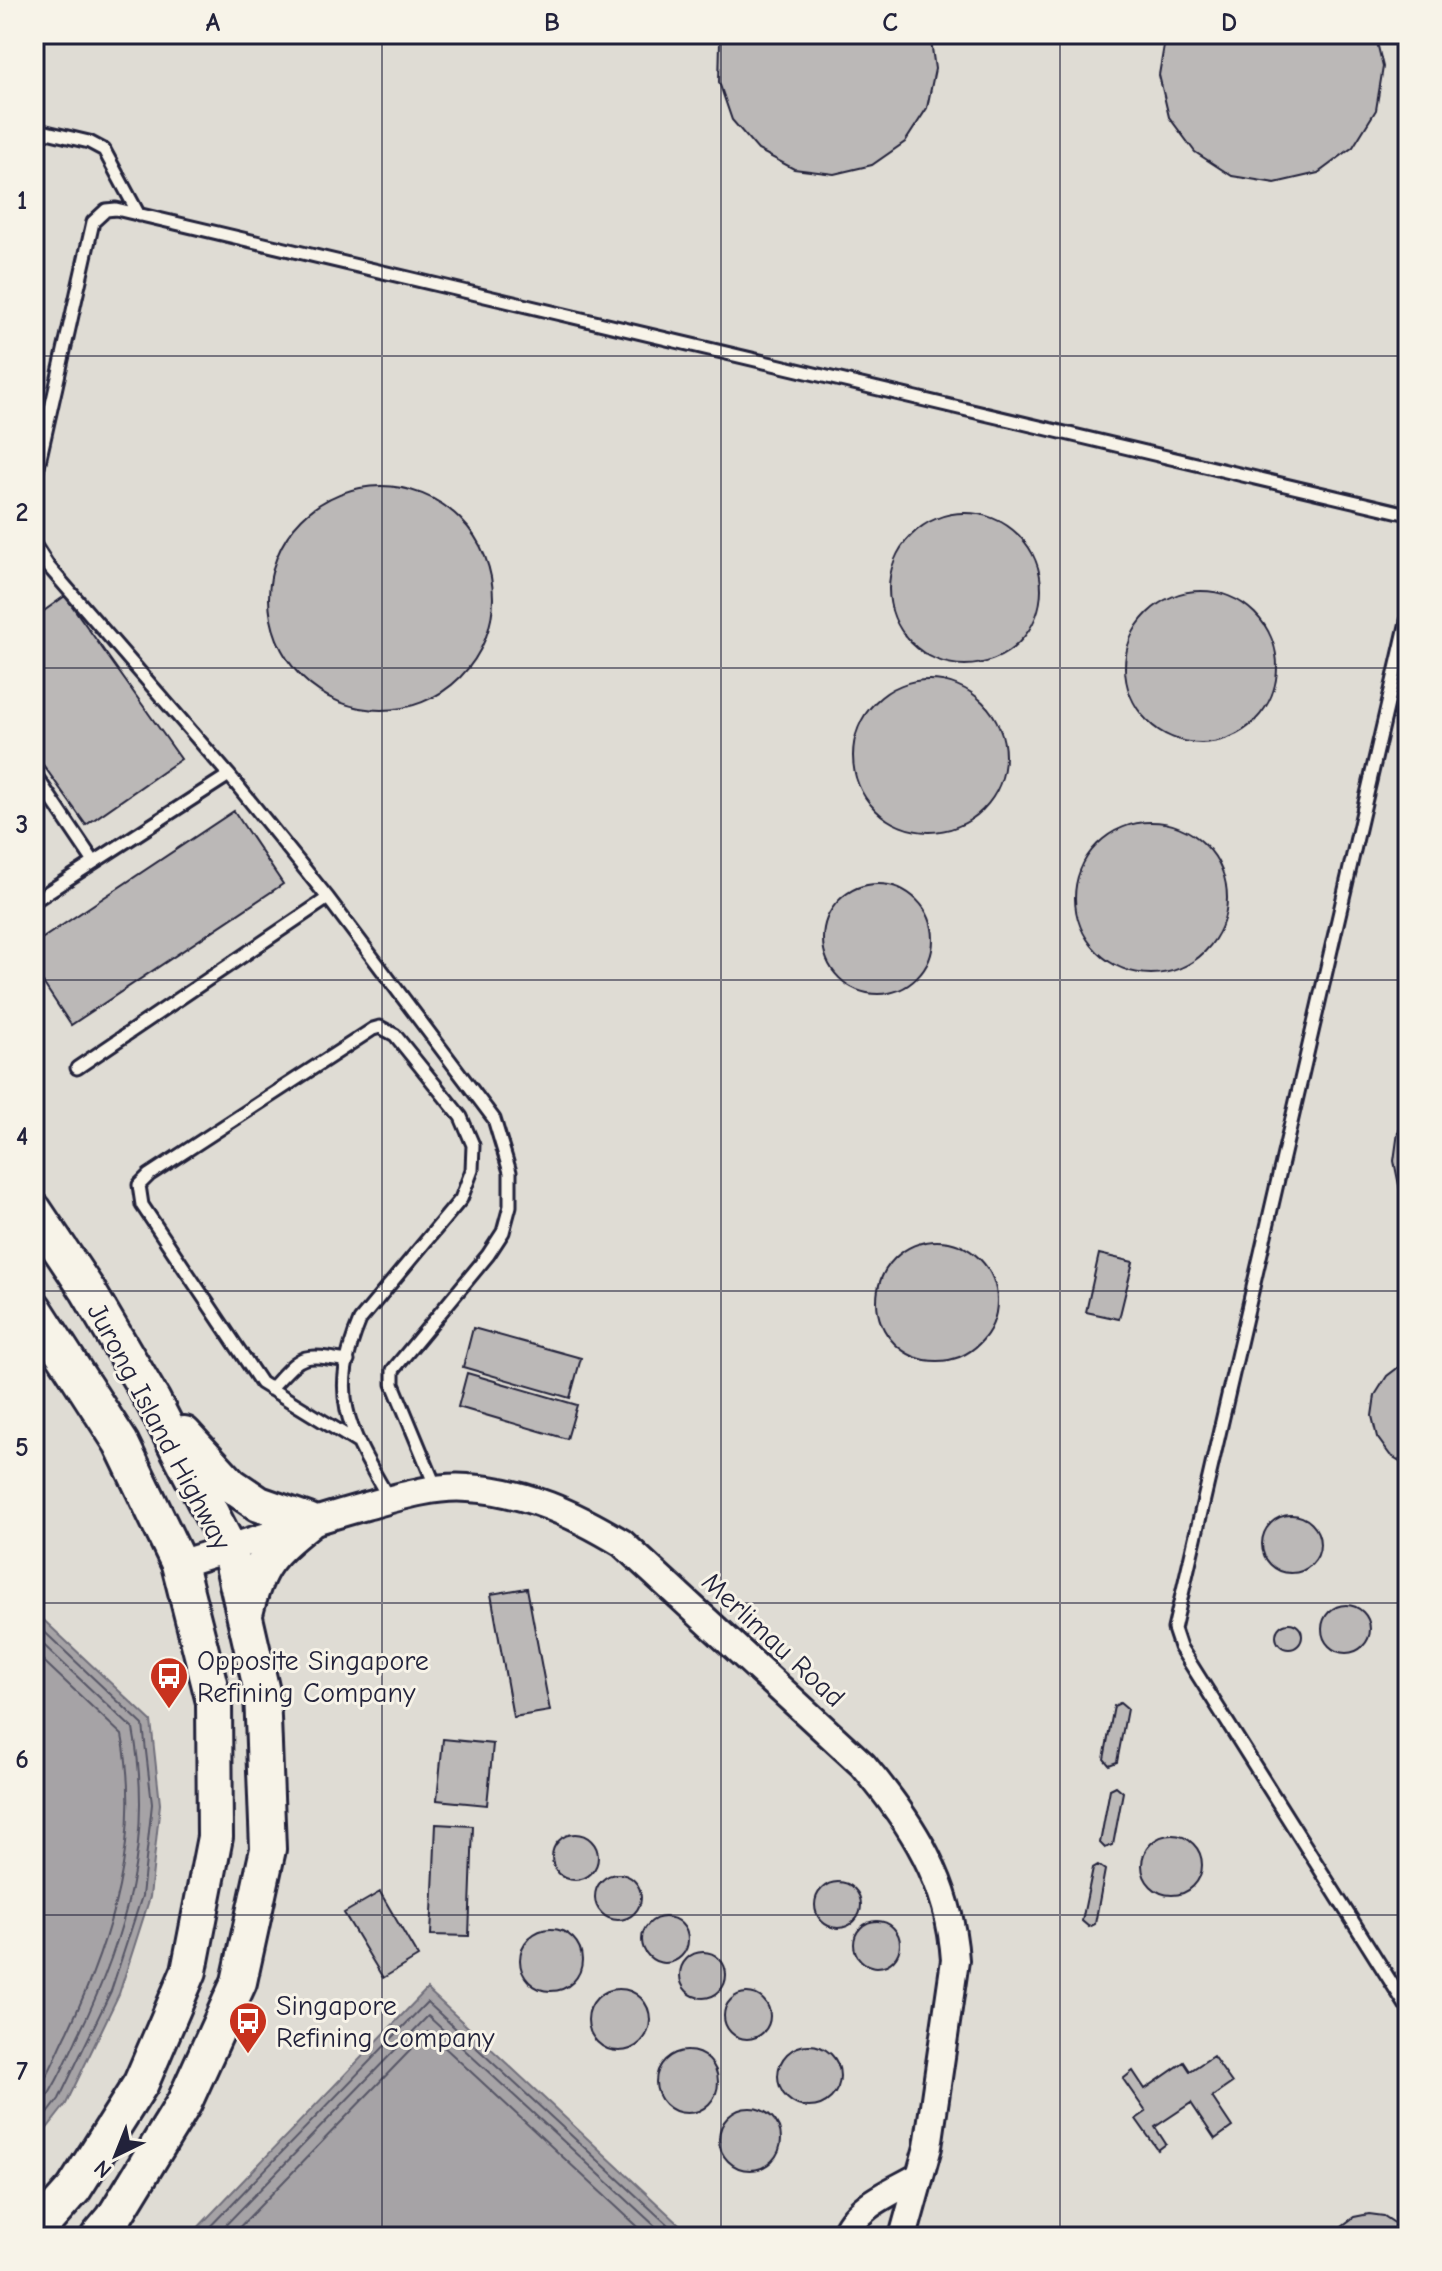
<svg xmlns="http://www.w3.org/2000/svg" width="1442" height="2271" viewBox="0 0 1442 2271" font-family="'Comic Neue',sans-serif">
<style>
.built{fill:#dfdcd4}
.water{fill:#a6a3a6;stroke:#716f7b;stroke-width:2}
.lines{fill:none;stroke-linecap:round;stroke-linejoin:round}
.shore{stroke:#575666;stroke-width:2}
.building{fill:#bbb8b7;stroke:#22223b;stroke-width:2}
.service-casing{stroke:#22223b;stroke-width:17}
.tertiary-casing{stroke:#22223b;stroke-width:32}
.primary-casing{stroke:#22223b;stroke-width:40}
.service{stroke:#f7f3e8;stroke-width:11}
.tertiary{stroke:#f7f3e8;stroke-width:26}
.primary{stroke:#f7f3e8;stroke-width:34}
.grid{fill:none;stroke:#22223b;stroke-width:2;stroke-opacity:0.55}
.labels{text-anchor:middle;stroke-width:6;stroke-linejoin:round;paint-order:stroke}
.street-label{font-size:28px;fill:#22223b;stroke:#f7f3e8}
.poi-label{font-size:28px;fill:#22223b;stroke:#f7f3e8;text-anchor:start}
.neatline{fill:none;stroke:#22223b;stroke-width:3}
.grid-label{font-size:26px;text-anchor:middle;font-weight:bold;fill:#22223b}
</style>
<rect width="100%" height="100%" fill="#eeebe1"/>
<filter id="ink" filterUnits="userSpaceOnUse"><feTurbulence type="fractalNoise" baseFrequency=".0125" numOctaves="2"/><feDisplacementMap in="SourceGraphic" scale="16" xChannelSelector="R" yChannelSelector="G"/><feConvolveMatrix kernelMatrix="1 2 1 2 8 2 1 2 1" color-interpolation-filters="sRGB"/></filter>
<g filter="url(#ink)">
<path class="built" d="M34,34H1408V2237H693L427,1989L189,2237H34V2145L66,2104L119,1994L150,1897L151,1721L34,1611Z"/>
<path class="water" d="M34,1611L151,1721L160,1804L150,1897L119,1994L66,2104L34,2145Z
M427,1989L693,2237H189Z"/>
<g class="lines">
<path class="shore" d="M34,1622L143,1725L152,1804L142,1896L111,1991L59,2099L34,2132
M34,1636L133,1729C154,1839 126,1937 78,2036C65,2064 53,2091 34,2116
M34,1652L122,1735C142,1839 112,1937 68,2031C57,2052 49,2077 34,2096
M200,2237L427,2002L681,2237
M214,2237L428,2016L667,2237
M230,2237L428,2032L649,2237"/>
</g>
<path class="building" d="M723,34H930L935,69L927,108L905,142L872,165L834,174L794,169L758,150L732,120L719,82L720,42Z
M1166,34H1375L1383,67L1376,110L1353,147L1318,173L1275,183L1232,176L1195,152L1169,117L1159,75Z
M269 598a112 112 0 1 1 224 0a112 112 0 1 1-224 0Z
M889 589a76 76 0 1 1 152 0a76 76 0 1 1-152 0Z
M1125 667a76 76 0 1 1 152 0a76 76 0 1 1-152 0Z
M65,596L181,759L86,825L34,752V618Z
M853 756a76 76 0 1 1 152 0a76 76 0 1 1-152 0Z
M234,811L283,884L71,1025L34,969V944Z
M1075 898a76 76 0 1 1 152 0a76 76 0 1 1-152 0Z
M823 939a55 55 0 1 1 110 0a55 55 0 1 1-110 0Z
M1408,1116V1201L1400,1190L1394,1161L1398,1132Z
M877 1301a60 60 0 1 1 120 0a60 60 0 1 1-120 0Z
M1099,1254L1133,1262L1119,1319L1086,1312Z
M473,1328L581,1358L570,1398L463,1367Z
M1404,1363H1408V1466L1390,1455L1377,1437L1372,1416L1375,1395L1387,1376Z
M467,1373L577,1405L567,1439L458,1407Z
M1262 1544a29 29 0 1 1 58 0a29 29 0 1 1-58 0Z
M527,1588L550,1711L513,1717L491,1594Z
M1322 1629a24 24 0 1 1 48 0a24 24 0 1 1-48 0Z
M1276 1636a13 13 0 1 1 26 0a13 13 0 1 1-26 0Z
M1120,1703L1127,1709L1117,1762L1109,1765L1104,1759L1114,1706Z
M443,1739L493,1744L487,1805L437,1800Z
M1116,1786L1123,1792L1113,1845L1105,1848L1100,1843L1110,1789Z
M436,1824L473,1826L469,1936L431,1935Z
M552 1857a23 23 0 1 1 46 0a23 23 0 1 1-46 0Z
M1142 1865a30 30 0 1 1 60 0a30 30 0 1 1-60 0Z
M1098,1865L1105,1870L1095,1924L1089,1927L1082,1921L1093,1868Z
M595 1897a23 23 0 1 1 46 0a23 23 0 1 1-46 0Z
M815 1905a23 23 0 1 1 46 0a23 23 0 1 1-46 0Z
M380,1892L418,1957L383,1978L344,1913Z
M642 1940a23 23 0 1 1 46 0a23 23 0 1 1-46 0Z
M854 1944a23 23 0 1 1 46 0a23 23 0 1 1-46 0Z
M520 1960a31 31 0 1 1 62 0a31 31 0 1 1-62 0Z
M680 1975a23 23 0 1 1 46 0a23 23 0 1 1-46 0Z
M588 2020a31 31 0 1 1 62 0a31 31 0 1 1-62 0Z
M724 2016a23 23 0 1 1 46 0a23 23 0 1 1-46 0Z
M778 2076a31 31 0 1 1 62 0a31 31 0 1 1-62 0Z
M656 2082a31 31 0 1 1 62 0a31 31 0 1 1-62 0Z
M1213,2056L1232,2083L1212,2097L1232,2127L1215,2139L1191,2103L1155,2127L1166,2144L1158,2150L1136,2119L1146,2112L1123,2079L1133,2071L1145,2089L1184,2062L1190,2071Z
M719 2139a31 31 0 1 1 62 0a31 31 0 1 1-62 0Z
M1369,2214L1384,2216L1396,2224L1405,2237H1335L1342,2226L1354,2217Z"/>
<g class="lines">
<g class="service-casing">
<path id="service" d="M34,129L89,142L104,150L139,215
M34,484L93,222L106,210L116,209L1408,514
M34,544L48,566L229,775L328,898L494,1119L510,1172V1206L503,1232L488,1255L393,1370V1384L437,1490
M1408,617L1174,1629L1180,1647L1408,2009
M34,773L94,862
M34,901L229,775
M77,1068L328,898
M270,1389C303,1354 299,1353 348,1361
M357,1442L261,1383L142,1205L139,1185L149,1175L373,1029L380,1027L395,1035L461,1117L473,1145L472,1170L461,1199L360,1320C327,1398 351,1432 389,1499"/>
</g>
<g class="tertiary-casing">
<path id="tertiary" d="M179,1564C242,1545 303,1523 366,1506C398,1497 435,1485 468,1488C525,1491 574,1514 622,1543L863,1765C912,1823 950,1882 955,1960L928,2147L903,2237
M844,2237C855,2205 893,2192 920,2176"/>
</g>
<g class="primary-casing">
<path id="primary" d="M34,1210L88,1291L153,1401L229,1548L262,1692L268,1849L239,1982L184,2103L113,2219L98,2237
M34,1308L121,1443L179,1564L214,1702L215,1837L189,1971L141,2083L74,2189L34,2234
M184,1434L231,1485L259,1504L308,1521
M245,1614C257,1563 270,1552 308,1521"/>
</g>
<use href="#service" class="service"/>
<use href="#tertiary" class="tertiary"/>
<use href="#primary" class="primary"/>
</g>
</g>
<path class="grid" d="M382,34V2237M721,34V2237M1060,34V2237M34,356H1408M34,668H1408M34,980H1408M34,1291H1408M34,1603H1408M34,1915H1408"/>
<defs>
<g id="bus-pin" transform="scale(2)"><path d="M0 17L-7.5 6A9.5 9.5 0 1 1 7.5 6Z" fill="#c8321e" stroke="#f7f3e8"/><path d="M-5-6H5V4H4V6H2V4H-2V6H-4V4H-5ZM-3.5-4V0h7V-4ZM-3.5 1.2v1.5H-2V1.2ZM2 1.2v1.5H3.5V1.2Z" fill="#fff"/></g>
</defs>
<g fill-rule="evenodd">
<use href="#bus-pin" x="169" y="1676"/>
<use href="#bus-pin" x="248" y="2021"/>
</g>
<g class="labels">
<g class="street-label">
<text transform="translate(160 1426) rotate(62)" y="10">Jurong Island Highway</text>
<text transform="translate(774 1639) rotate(43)" y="10">Merlimau Road</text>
</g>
<g class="poi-label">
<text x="197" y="1670">Opposite Singapore<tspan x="197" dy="32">Refining Company</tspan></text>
<text x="276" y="2015">Singapore<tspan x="276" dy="32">Refining Company</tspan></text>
</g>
</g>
<rect width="1442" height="2271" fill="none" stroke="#f7f3e8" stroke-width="88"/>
<g transform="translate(116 2155) rotate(223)" stroke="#f7f3e8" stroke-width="6" paint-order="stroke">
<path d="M0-6L14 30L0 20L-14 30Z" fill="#22223b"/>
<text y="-12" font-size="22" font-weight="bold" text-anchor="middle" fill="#22223b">N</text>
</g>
<rect x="44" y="44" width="1354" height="2183" class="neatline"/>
<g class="grid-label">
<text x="213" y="31">A</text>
<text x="552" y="31">B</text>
<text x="890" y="31">C</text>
<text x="1229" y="31">D</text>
<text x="22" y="209">1</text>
<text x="22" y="521">2</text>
<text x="22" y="833">3</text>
<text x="22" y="1145">4</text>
<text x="22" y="1456">5</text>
<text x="22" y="1768">6</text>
<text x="22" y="2080">7</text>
</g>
</svg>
